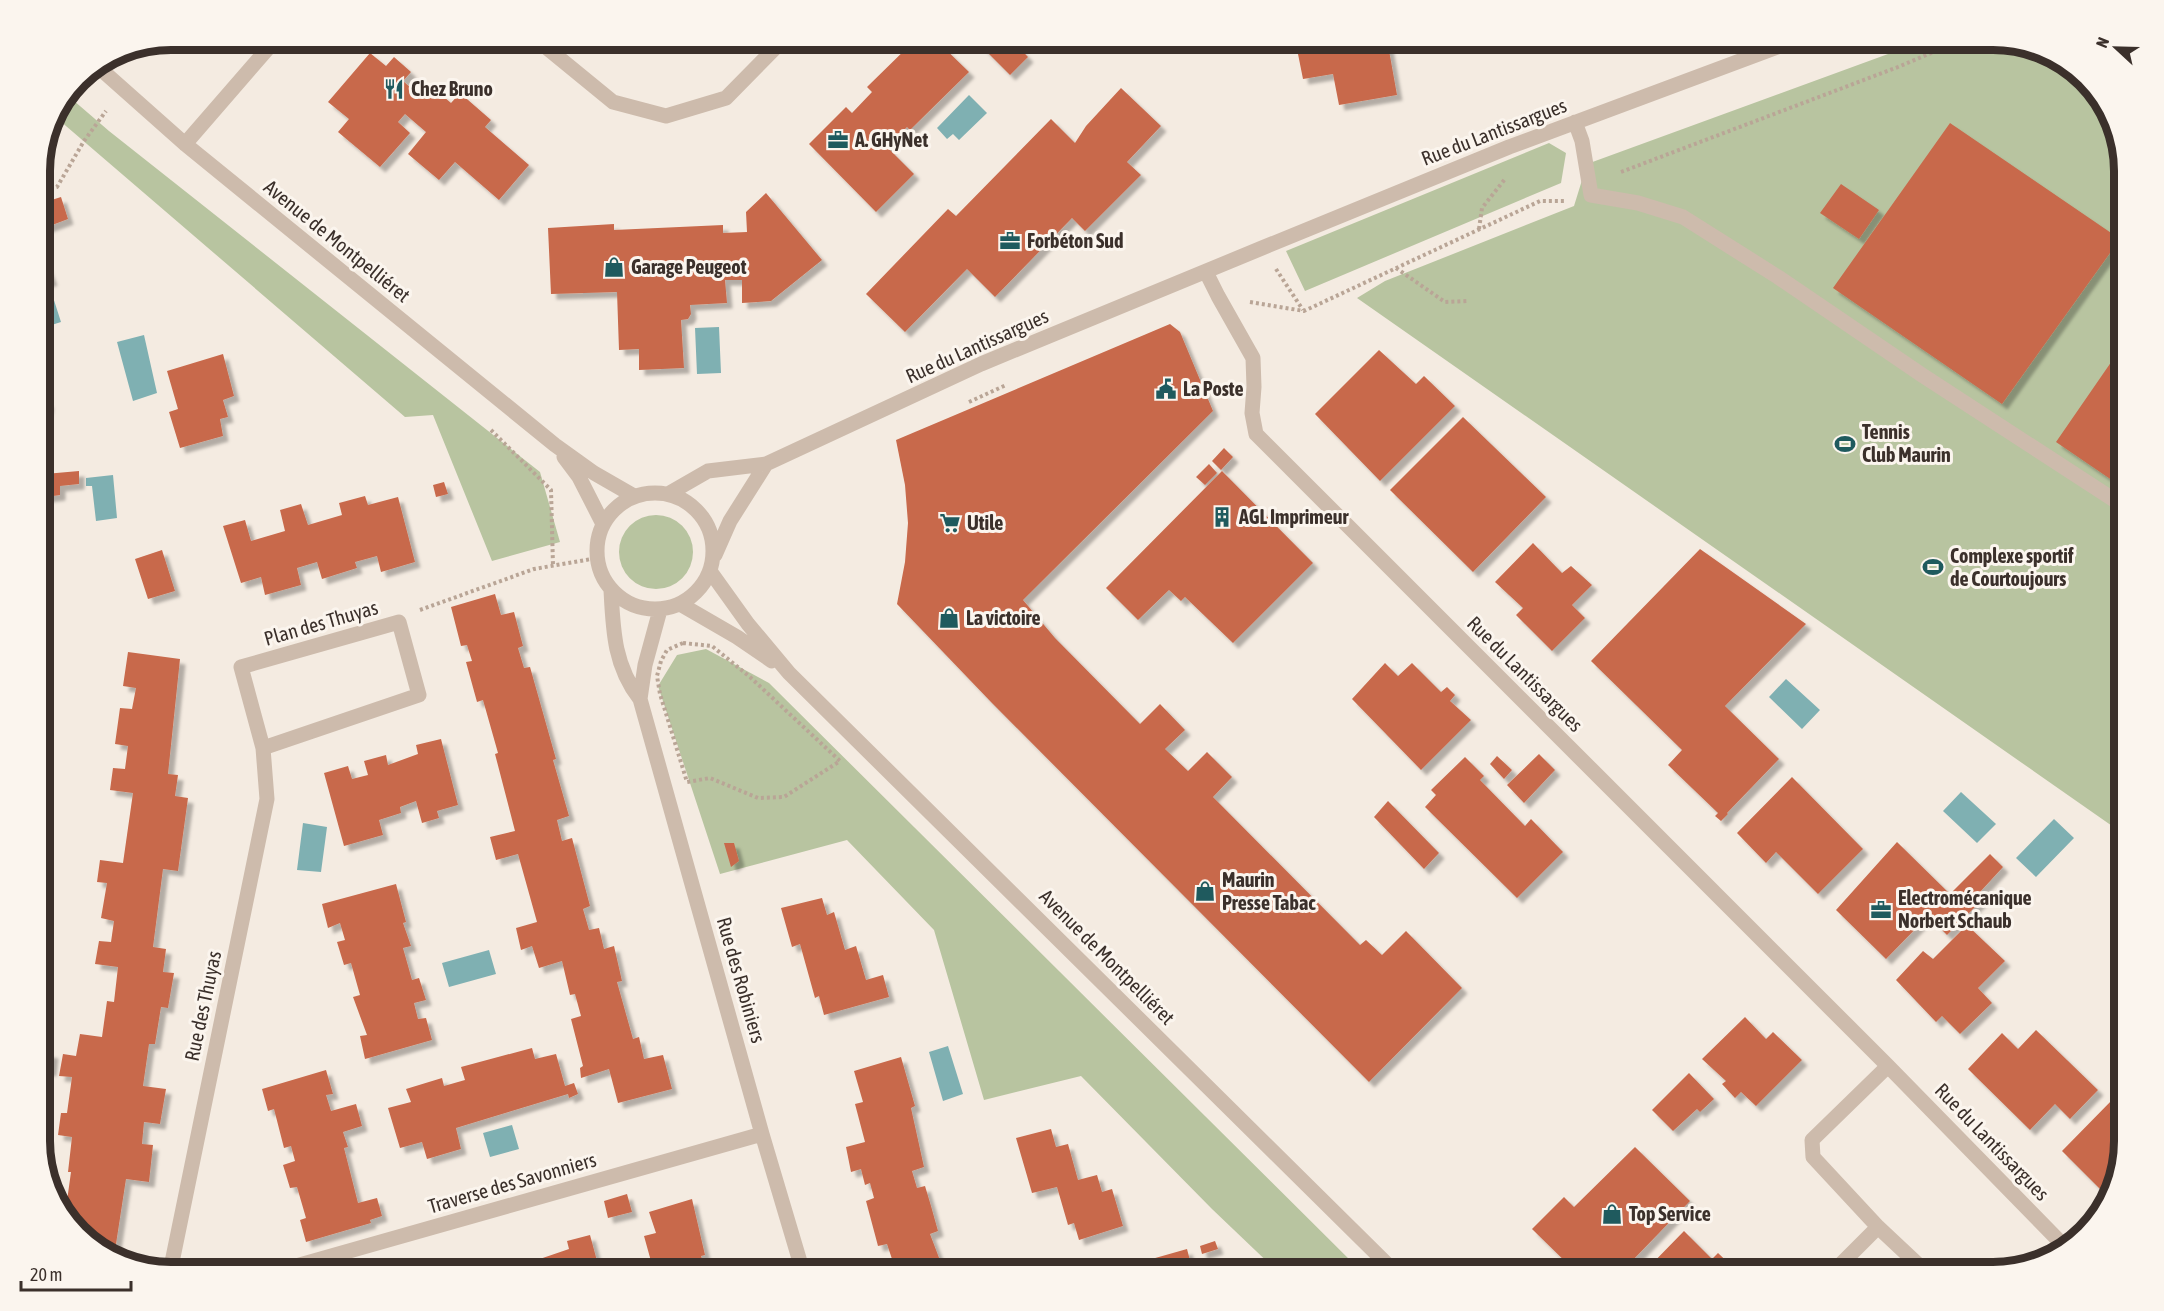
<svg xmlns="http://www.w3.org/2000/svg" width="2164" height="1311" viewBox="0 0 2164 1311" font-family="'Asap Condensed',sans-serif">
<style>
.green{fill:#b8c4a0}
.water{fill:#7fb0b2}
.building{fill:#c8694b;filter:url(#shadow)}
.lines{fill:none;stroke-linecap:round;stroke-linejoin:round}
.path{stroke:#b9a596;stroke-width:4;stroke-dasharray:3 3;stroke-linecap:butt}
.minor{stroke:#cdbbac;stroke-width:15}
.labels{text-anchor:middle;stroke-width:6;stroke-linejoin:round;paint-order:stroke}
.poi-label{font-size:20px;font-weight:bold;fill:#3b302b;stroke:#fbf5ee;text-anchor:start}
.street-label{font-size:20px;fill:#3b302b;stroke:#fbf5ee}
.rim{fill:none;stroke:#3b302b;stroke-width:8}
</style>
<defs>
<filter id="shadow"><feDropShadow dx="5.5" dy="5.5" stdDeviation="1.5" flood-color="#0004"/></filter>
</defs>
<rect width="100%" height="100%" fill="#f4ebe1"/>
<path class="green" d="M1929,39H1993L2059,57L2107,105L2125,162V835L1357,298L1385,281L1574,206L1587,164Z
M66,94L109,131L540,472L560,542L492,561L433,415L405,417L52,114Z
M1549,143L1566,153L1561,183L1305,291L1286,251Z
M619 552a37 37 0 1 1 74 0a37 37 0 1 1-74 0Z
M706,649L769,683L1362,1272H1278L1212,1209L1081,1076L984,1100L934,930L847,840L720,874L658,686L677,655Z"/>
<path class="water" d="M969,95L987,113L959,140L953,134L947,139L937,128Z
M52,294L61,322L39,329V298Z
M719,327L721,373L697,374L695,328Z
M144,335L157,393L133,401L117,342Z
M113,475L117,518L96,521L92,486H86V478Z
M1786,679L1820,710L1802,729L1769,697Z
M1961,792L1996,824L1977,843L1943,811Z
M2054,819L2074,838L2036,877L2016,858Z
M303,823L327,827L321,872L297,870Z
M489,950L496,974L449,987L442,963Z
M948,1046L963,1094L943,1101L929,1052Z
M512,1125L519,1149L490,1157L483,1133Z"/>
<path class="building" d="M916,39H935L969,72L910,130L907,127L887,147L914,174L876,212L809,144L846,107L852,113L872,92L867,87Z
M974,39H1011L1028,57L1010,75Z
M1295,39H1387L1397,95L1339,105L1333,74L1303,79Z
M370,53L386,66L394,57L411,72L403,81L420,96L430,85L451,103L460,93L491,120L485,127L529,165L499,200L455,162L439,180L408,154L426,132L405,114L398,122L410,133L380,167L338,132L349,119L328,102Z
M1121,88L1161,126L1127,162L1141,175L1085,231L1072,218L995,297L967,269L905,332L866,294L948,209L956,216L1051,119L1075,143L1086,126Z
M1950,123L2120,239L2002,404L1833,288Z
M1841,184L1879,210L1859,239L1820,213Z
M766,193L822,260L771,301L742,303V280H725L727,303L690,305L691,314L688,319L681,320L684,368L639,370V349L619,350L617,292L551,294L548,228L614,224V230L723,225V233L747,232L746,212Z
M61,197L68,219L39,230V204Z
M39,249L52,280L39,285Z
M1170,324L1180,332L1213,411L1023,600L1055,638L1140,724L1160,704L1185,730L1165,749L1188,771L1207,752L1232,777L1213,797L1360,945L1366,940L1382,955L1406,931L1462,988L1369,1082L991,702L897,604L905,562L908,523L905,485L896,440Z
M2125,342V489L2056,442Z
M1379,350L1416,384L1424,376L1455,406L1380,481L1315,414Z
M223,354L234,396L223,400L228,417L220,419L223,436L180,448L169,412L178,409L167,371Z
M48,402V406L39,432V403Z
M1463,417L1546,497L1473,572L1390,490Z
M39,441L45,474L79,471V484L60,486V495L39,498Z
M1224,448L1233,457L1221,470L1212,461Z
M1209,464L1217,473L1205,485L1196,477Z
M1222,471L1313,563L1233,643L1185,597L1181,601L1169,590L1138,620L1106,588Z
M444,482L448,494L436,497L433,485Z
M365,496L368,505L398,497L415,562L381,572L377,556L355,562L357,568L322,579L317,562L297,568L301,585L265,595L261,577L241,583L223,526L245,520L251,541L285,531L280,510L301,504L308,525L342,515L339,503Z
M1533,543L1562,573L1571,566L1592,585L1572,605L1585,618L1552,651L1516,615L1523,608L1495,582Z
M1700,549L1806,624L1725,706L1779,759L1727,813L1728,814L1721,821L1715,816L1718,813L1668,765L1682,750L1591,661Z
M162,550L175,591L148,599L135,559Z
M39,583L45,584L40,610H39Z
M495,594L501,615L514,612L523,646L518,648L524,668L530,667L556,759L553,760L569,816L557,820L562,841L572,838L590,906L583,909L589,930L599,928L604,949L614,946L622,981L617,982L633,1039L639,1037L644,1059L663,1055L672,1089L618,1103L609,1069L581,1078L580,1068L583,1066L571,1019L581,1016L575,994L570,995L562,961L539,968L532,946L521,950L516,928L537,922L518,854L496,860L490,837L515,831L495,754L498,753L483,700L477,702L466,662L472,661L467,645L461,646L451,607Z
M128,652L180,659L168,774L178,775L175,796L188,798L178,871L163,869L153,947L166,949L163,972L174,973L168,1008L161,1007L155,1044H149L143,1086L166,1089L160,1124L144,1122L142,1144L153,1145L149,1182L126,1179L114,1257L105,1254L63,1212L64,1207L66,1208L71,1172H68L72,1137L58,1135L61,1113H67L72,1077L59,1076L63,1054L76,1056L80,1034L102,1037L107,1001L114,1002L118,967L95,964L99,941L111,942L114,921L101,918L107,883L97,882L100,860L123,863L133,793L110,790L113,768L125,769L128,746L115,744L120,708L132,709L136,688L123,686Z
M1385,663L1398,676L1412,663L1441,692L1447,687L1455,695L1450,701L1471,720L1421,770L1352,699Z
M441,739L458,805L437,811L439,818L422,823L416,801L400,807L401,813L379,820L383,835L344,846L324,773L348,766L352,779L368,775L364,761L386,755L388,765L418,754L416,745Z
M1539,754L1555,770L1524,803L1507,785Z
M1497,756L1512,770L1504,779L1490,764Z
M1465,757L1484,776L1480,780L1525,826L1531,819L1563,852L1517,898L1425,807L1436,795L1431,790Z
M1792,777L1863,849L1818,894L1776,852L1766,863L1737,833Z
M1388,801L1439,853L1424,869L1374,817Z
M1897,842L1950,894L1990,854L2003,867L1980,892L1985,897L1947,935L1928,916L1886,959L1836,910Z
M724,843H734L739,861L731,867Z
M396,884L406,922L403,923L411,946L403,948L412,980L419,978L426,1000L414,1003L418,1019L426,1018L432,1040L365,1059L360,1036L367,1035L353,997L360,995L351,963L344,965L337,942L345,940L340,923L328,928L322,904Z
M822,898L827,915L834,912L845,950L856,946L866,980L883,975L889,997L824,1015L819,996L815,998L800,944L792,947L781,908Z
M1967,925L2005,961L1978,988L1992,1003L1960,1034L1942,1016L1936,1022L1896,980L1923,951L1933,959Z
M1745,1017L1766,1039L1773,1032L1802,1060L1756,1106L1741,1092L1735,1098L1722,1084L1726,1081L1702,1059Z
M2036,1030L2098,1090L2070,1119L2055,1104L2030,1130L1968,1069L2002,1033L2018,1049Z
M532,1048L535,1059L556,1054L565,1086L574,1083L578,1094L569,1098L568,1094L456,1128L461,1149L427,1159L422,1142L400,1148L388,1108L411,1102L406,1089L442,1078L444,1086L465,1080L461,1067Z
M39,1051L53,1053L51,1071L39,1070Z
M901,1057L915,1106L911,1108L924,1167L912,1171L917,1188L925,1186L931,1206L938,1231L930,1234L944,1271L940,1272H881L878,1263L892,1259L887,1244L878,1246L866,1201L874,1198L870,1183L865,1185L861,1169L851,1172L846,1147L865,1142L855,1104L863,1102L854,1071Z
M326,1070L333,1094L326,1095L331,1111L356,1104L362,1126L343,1132L348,1147L344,1148L358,1203L377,1198L382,1216L370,1220L371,1223L306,1242L300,1220L306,1218L297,1187L290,1188L283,1165L295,1161L291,1146L284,1148L274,1109L268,1111L262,1089Z
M1689,1073L1714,1099L1700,1112L1697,1109L1673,1131L1652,1110Z
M2113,1099L2125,1111V1141L2115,1178L2102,1191L2062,1151Z
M1051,1129L1056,1147L1068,1144L1078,1180L1097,1175L1102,1192L1112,1189L1123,1226L1079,1240L1074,1223L1068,1225L1057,1187L1032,1193L1016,1138Z
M1635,1147L1690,1201L1630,1263L1639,1272H1576L1532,1229L1564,1197L1574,1207Z
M627,1194L632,1212L608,1218L604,1201Z
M692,1199L705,1255L701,1256L706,1272H654L644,1236L656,1233L649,1212Z
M1684,1231L1712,1259L1718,1253L1738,1272H1644Z
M590,1235L600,1272H534L531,1262L569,1249L567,1241Z
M1215,1241L1218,1249L1202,1254L1200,1246Z
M1187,1249L1193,1272H1129L1127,1266Z"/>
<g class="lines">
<path class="path" d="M1621,172L1898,67L1964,39
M39,192L57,187L84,141L106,111
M1479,229L1482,208L1505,179
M1396,268L1445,302L1468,301
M1276,269L1303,310
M1250,302L1304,311L1540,201H1566
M969,402L1006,385
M491,430L551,490L553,566
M420,610L534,569L597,558
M683,643L712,646L750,677L840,761L784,797L758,798L710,778L687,782L660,694L657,676L661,661L667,650Z"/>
<path class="minor" d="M536,39L613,102L666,116L726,98L784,39
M96,65L185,144L555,445L594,473L634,496
M1575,122L1582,141L1591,195L1638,203L1683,217L1778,277L1922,375L2125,507
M185,144L276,39
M1206,272L1218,296L1253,358L1254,387L1252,413L1256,434L1888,1066L2066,1248
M564,457L579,477L603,524
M597 551a58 58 0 1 1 116 0a58 58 0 1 1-116 0Z
M668,494L708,471L766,464L981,364L1262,248L1509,147L1799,39
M715,555L730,521L766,464
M710,571L748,624L789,673L1395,1272
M611,590C613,630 614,666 640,699L762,1134L803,1272
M680,604L737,637L772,661
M640,699L645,665L660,610
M1888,1066L1812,1140L1813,1157L1878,1227L1926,1272
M170,1272L267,799L263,748L241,667L399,622L419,695L263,748
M275,1272L762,1134
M1833,1272L1878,1227"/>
</g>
<defs>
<g id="restaurant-bare" transform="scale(1.62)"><path d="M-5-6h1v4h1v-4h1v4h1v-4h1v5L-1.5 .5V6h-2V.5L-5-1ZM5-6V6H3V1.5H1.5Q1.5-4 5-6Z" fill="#1f5a5e" stroke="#fbf5ee" stroke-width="2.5" paint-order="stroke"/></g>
<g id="office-bare" transform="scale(1.62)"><path d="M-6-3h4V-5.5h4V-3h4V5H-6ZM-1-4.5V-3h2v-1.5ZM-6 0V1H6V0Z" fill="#1f5a5e" stroke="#fbf5ee" stroke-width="2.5" paint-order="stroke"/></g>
<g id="shop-bare" transform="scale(1.62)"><path d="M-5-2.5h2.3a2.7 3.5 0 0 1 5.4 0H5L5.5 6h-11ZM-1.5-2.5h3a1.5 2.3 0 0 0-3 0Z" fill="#1f5a5e" stroke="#fbf5ee" stroke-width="2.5" paint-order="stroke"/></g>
<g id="civic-bare" transform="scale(1.62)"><path d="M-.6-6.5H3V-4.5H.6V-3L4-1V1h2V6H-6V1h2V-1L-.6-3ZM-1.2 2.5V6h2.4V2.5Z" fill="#1f5a5e" stroke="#fbf5ee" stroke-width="2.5" paint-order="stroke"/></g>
<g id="stadium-bare" transform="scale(1.62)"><path d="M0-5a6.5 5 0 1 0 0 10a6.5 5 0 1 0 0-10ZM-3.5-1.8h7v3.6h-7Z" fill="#1f5a5e" stroke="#fbf5ee" stroke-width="2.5" paint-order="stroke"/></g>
<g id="building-bare" transform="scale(1.62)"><path d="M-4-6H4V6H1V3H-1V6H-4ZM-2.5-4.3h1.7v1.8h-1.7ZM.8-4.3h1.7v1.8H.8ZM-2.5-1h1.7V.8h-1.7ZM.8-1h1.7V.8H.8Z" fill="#1f5a5e" stroke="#fbf5ee" stroke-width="2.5" paint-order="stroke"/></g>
<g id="supermarket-bare" transform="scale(1.62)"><path d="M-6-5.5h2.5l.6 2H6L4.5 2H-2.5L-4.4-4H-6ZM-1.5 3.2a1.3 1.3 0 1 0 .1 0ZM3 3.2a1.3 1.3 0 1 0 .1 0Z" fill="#1f5a5e" stroke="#fbf5ee" stroke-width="2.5" paint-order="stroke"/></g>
</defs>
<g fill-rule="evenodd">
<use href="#restaurant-bare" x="394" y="89"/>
<use href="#office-bare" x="838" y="140"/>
<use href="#office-bare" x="1010" y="241"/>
<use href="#shop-bare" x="614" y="267"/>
<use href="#civic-bare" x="1166" y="389"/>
<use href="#stadium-bare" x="1845" y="444"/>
<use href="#building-bare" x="1222" y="517"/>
<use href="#supermarket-bare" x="950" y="523"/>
<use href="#stadium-bare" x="1933" y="567"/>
<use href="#shop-bare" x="949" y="618"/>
<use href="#shop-bare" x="1205" y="891"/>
<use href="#office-bare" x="1881" y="910"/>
<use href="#shop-bare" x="1612" y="1214"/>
</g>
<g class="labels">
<g class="poi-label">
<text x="411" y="96">Chez Bruno</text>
<text x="855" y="147">A. GHyNet</text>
<text x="1027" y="248">Forbéton Sud</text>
<text x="631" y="274">Garage Peugeot</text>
<text x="1183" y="396">La Poste</text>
<text x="1862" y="439">Tennis<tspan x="1862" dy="23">Club Maurin</tspan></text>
<text x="1239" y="524">AGL Imprimeur</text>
<text x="967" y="530">Utile</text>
<text x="1950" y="563">Complexe sportif<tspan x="1950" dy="23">de Courtoujours</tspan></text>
<text x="966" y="625">La victoire</text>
<text x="1222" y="887">Maurin<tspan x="1222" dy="23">Presse Tabac</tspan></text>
<text x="1898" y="905">Electromécanique<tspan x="1898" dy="23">Norbert Schaub</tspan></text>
<text x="1629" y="1221">Top Service</text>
</g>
<g class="street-label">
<text transform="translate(1494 132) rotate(-21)" y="7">Rue du Lantissargues</text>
<text transform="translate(337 241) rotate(39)" y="7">Avenue de Montpelliéret</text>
<text transform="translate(977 346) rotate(-24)" y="7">Rue du Lantissargues</text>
<text transform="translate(321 623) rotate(-16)" y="7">Plan des Thuyas</text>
<text transform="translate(1525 674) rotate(45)" y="7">Rue du Lantissargues</text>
<text transform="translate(1107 957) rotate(45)" y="7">Avenue de Montpelliéret</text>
<text transform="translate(741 980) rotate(74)" y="7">Rue des Robiniers</text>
<text transform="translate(203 1006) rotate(-78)" y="7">Rue des Thuyas</text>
<text transform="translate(1992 1142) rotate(46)" y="7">Rue du Lantissargues</text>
<text transform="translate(512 1183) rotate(-16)" y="7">Traverse des Savonniers</text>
</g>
</g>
<path d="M0 0H2164V1311H0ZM171 50H1993A121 121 0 0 1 2114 171V1141A121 121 0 0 1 1993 1262H171A121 121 0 0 1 50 1141V171A121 121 0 0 1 171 50Z" fill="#fbf5ee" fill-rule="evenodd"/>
<path class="rim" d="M171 50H1993A121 121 0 0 1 2114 171V1141A121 121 0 0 1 1993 1262H171A121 121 0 0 1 50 1141V171A121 121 0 0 1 171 50Z"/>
<g transform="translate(2116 48) rotate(292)" stroke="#fbf5ee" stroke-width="4.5" paint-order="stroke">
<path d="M0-4.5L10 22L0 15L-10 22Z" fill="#3b302b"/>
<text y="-9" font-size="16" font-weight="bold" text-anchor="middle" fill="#3b302b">N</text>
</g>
<path d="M21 1281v9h110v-9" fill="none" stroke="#3b302b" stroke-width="3"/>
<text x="30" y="1281" font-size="18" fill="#3b302b" stroke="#fbf5ee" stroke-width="4.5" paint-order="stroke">20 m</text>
</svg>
